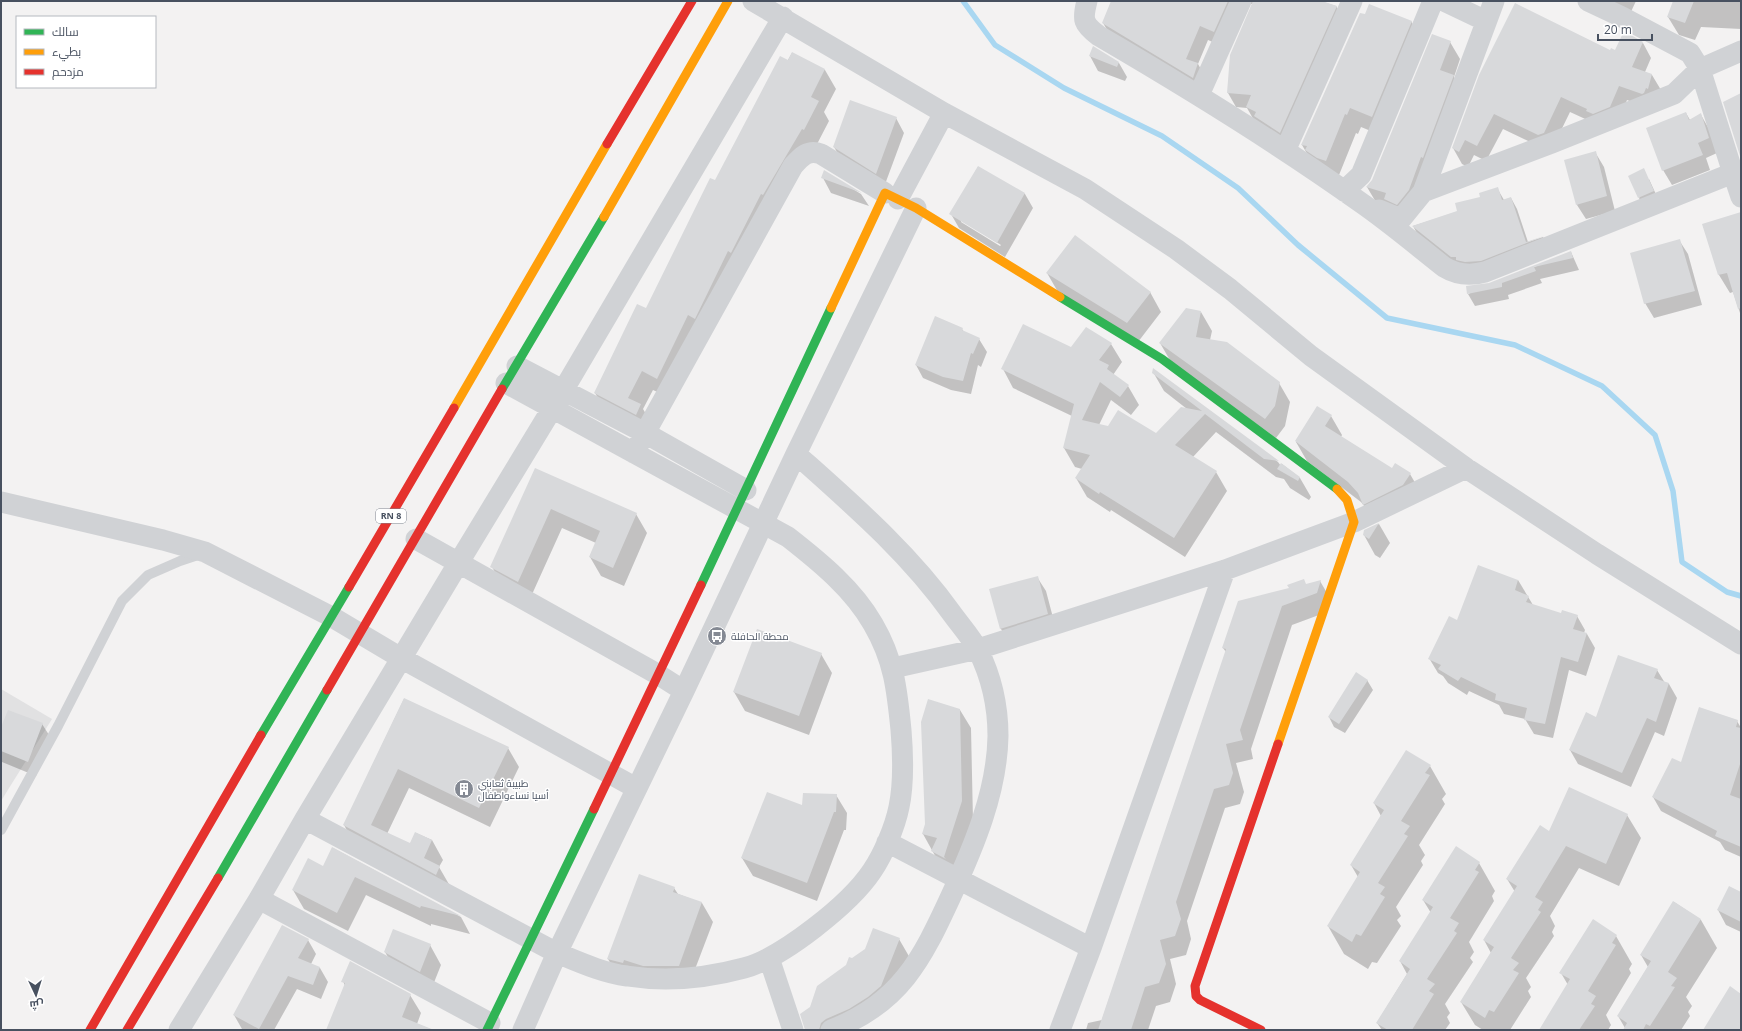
<svg xmlns="http://www.w3.org/2000/svg" width="1742" height="1031" viewBox="0 0 1742 1031" font-family="'Open Sans',Cairo,sans-serif">
<style>
.education{fill:#e1e1e2}
.shadow{fill:#0003;fill-rule:evenodd}
.lines{fill:none;stroke-linecap:round;stroke-linejoin:round}
.stream{stroke:#a9d7f1;stroke-width:5.5}
.building{fill:#d8d9db}
.lane{stroke:#d0d2d5;stroke-width:10}
.street{stroke:#d0d2d5;stroke-width:21}
.fast{stroke:#30b455;stroke-width:9}
.slow{stroke:#ff9f0a;stroke-width:9}
.jam{stroke:#e5322d;stroke-width:9}
.labels{text-anchor:middle;stroke-width:3;stroke-linejoin:round;paint-order:stroke}
.shield{fill:#fff;stroke:#7f8590;stroke-width:1}
.shield-label{font-size:9px;font-weight:bold;fill:#485160}
.poi-label{font-size:10px;fill:#485160;stroke:#fff;text-anchor:start}
</style>
<rect width="100%" height="100%" fill="#f3f2f2"/>
<path class="education" d="M1,689L52,719L1,801Z"/>
<path class="shadow" d="M1112,1H1319L1336,6L1345,21L1288,147L1255,122L1247,108L1236,107L1228,93L1253,4H1241L1222,46L1208,40L1198,64L1206,78L1201,92L1112,38L1103,23Z
M1593,1H1636L1629,16Z
M1674,1H1741V29L1701,27L1695,40L1679,35L1668,17Z
M1411,21L1422,41L1383,136L1361,127L1358,134L1356,133L1337,180L1313,164L1302,145Z
M1450,42L1460,59L1454,77L1463,93L1419,207L1391,208L1377,204L1367,187L1373,180Z
M1643,43L1651,58L1645,72L1652,75L1661,90L1651,109L1627,100L1619,122L1594,123L1570,112L1552,149L1547,150L1503,129L1486,161L1474,155L1468,167L1462,164L1453,148L1480,76L1615,51Z
M792,53L825,70L836,89L824,112L829,121L815,148L668,397L653,390L643,409L652,424L606,412L595,393L646,310L716,182Z
M1090,56L1119,63L1127,77L1125,81L1098,71Z
M1686,113L1690,120L1701,115L1709,129L1717,153L1706,158L1710,170L1672,185L1663,170Z
M896,118L904,133L884,187L843,162L834,147Z
M1595,152L1604,167L1615,211L1586,219L1577,205Z
M978,167L1025,194L1033,208L1005,257L959,228L951,214ZM961,220L1001,245L1000,246L961,222Z
M825,172L861,194L869,206L831,193L823,178Z
M1649,179L1659,201L1644,207L1639,198Z
M1497,188L1504,200L1511,198L1517,209L1528,242L1543,237L1549,247L1464,271L1419,237L1413,226L1458,212Z
M1741,213V316L1733,292L1730,293L1719,275L1703,225Z
M1679,240L1688,254L1702,305L1654,318L1645,303Z
M1571,252L1579,270L1540,279L1542,283L1508,295L1509,299L1475,306L1468,294Z
M1047,273L1150,292L1161,312L1138,342L1058,292Z
M1201,312L1212,331L1210,340L1279,383L1290,402L1285,426L1276,438L1171,362L1160,343Z
M962,329L964,332L979,339L987,352L981,367L978,365L971,394L951,390L923,378L916,365Z
M1111,344L1122,362L1113,375L1128,386L1139,405L1131,415L1111,400L1099,425L1156,435L1187,409L1164,391L1153,372V370L1278,462L1281,466L1282,464L1300,478L1311,497L1309,500L1290,488L1284,479L1276,477L1216,432L1193,457L1216,472L1227,491L1185,557L1111,510L1110,512L1087,497L1076,478L1082,469L1075,467L1064,448L1072,416L1013,388L1003,369L1071,348Z
M1331,416L1342,435L1341,437L1393,470L1410,474L1421,493L1365,507L1361,502L1307,461L1296,442Z
M535,470L636,514L647,533L624,586L601,576L590,557L596,543L562,528L529,601L503,586L492,567Z
M1379,524L1390,543L1380,558L1375,555L1364,535L1365,531Z
M1037,577L1046,591L1056,629L1010,643L1001,629L991,590Z
M1518,580L1533,605L1562,615L1577,616L1585,630L1584,633L1587,634L1595,648L1586,676L1569,670L1553,738L1534,734L1525,719L1504,714L1499,705L1469,691L1467,695L1448,683L1443,676L1438,673L1429,658L1458,622Z
M1320,581L1331,600L1327,612L1292,625L1251,749L1253,759L1236,763L1244,792L1240,804L1225,808L1187,921L1191,939L1186,955L1170,959L1176,984L1170,1002L1156,1006L1148,1030H1086L1088,1023L1102,1020L1226,652L1223,648L1306,585Z
M821,654L832,673L809,735L745,711L734,692Z
M1657,670L1665,683L1669,684L1677,698L1664,736L1655,732L1631,787L1578,764L1570,750L1597,718Z
M1367,680L1373,690L1345,733L1334,727L1329,717Z
M404,699L508,748L519,767L490,827L409,788L387,834L410,844L416,833L432,840L443,860L439,867L450,886L355,845L344,825Z
M960,710L971,728L973,820L954,875L943,870L923,834Z
M1737,721L1741,728V857L1725,850L1720,842L1661,811L1653,797L1681,763Z
M42,724L51,738L36,776L2,762L1,760V730Z
M1430,766L1446,794L1442,799L1445,804L1419,845L1425,855L1421,861L1423,865L1396,907L1401,916L1397,920L1401,926L1377,963L1372,962L1368,969L1344,954L1328,926L1358,877L1351,865L1381,816L1374,803Z
M836,795L847,813L846,830H844L817,901L753,876L742,858L803,807Z
M1627,815L1641,838L1619,886L1579,868L1550,916L1555,926L1552,932L1554,936L1526,978L1531,987L1528,991L1531,997L1510,1030H1483L1475,1025L1461,1002L1491,953L1484,940L1515,892L1507,879L1549,833Z
M333,848L461,917L470,934L431,924V926L366,895L348,931L304,909L293,890L324,867Z
M1479,863L1495,891L1492,896L1494,901L1469,942L1474,952L1470,958L1473,962L1445,1004L1450,1013L1447,1017L1450,1023L1445,1030H1382L1377,1023L1407,974L1400,961L1431,913L1423,900Z
M674,888L678,894L702,903L713,922L689,985L619,978L608,959Z
M1741,893V932L1726,925L1718,910Z
M1674,902L1701,920L1717,948L1686,997L1692,1006L1688,1012L1690,1016L1681,1030H1624L1625,1028L1618,1016L1648,967L1641,955Z
M1616,936L1632,964L1629,969L1631,973L1606,1015L1611,1025L1608,1030H1540L1568,985L1561,973Z
M899,939L910,958L855,1030H805L811,1008L853,960Z
M308,940L316,954L311,964L320,968L328,982L321,999L297,989L274,1030L242,1029L234,1015Z
M430,945L441,965L431,990L396,971L385,952Z
M343,981L410,995L421,1013L417,1024L433,1030H327L345,986Z"/>
<g class="lines">
<path class="stream" d="M963,1L995,45L1064,88L1162,136L1238,188L1298,245L1387,318L1515,345L1602,386L1655,435L1673,491L1682,562L1727,592L1741,596"/>
</g>
<path class="building" d="M1111,1H1228L1214,32L1200,26L1186,59L1198,63L1193,78L1102,23Z
M1253,1H1322L1337,6L1280,133L1254,116L1256,112L1246,107L1251,95L1227,93L1230,55Z
M1673,1H1694L1685,23L1667,17Z
M1515,3L1610,50L1611,48L1615,50L1624,31L1643,42L1632,67L1652,74L1648,89L1646,88L1644,93L1642,94L1619,86L1610,107L1593,114L1586,111L1587,109L1561,97L1544,133L1538,135L1494,114L1477,146L1465,140L1459,152L1452,148L1479,75Z
M1369,4L1412,21L1372,117L1350,108L1347,115L1345,114L1326,161L1317,158L1305,150L1307,146L1301,145L1360,13L1365,14Z
M1432,34L1451,41L1440,70L1454,75L1423,158L1421,157L1409,190L1397,205L1384,199L1386,193L1366,187L1372,180L1378,165Z
M1093,46L1119,62L1117,67L1089,56Z
M792,52L825,69L811,97L819,101L804,130L802,129L763,195L761,194L731,253L728,251L695,319L688,315L657,379L642,371L628,398L641,404L636,415L594,393L637,304L646,308L710,178L715,180L780,56L788,60Z
M1741,93V159L1723,102Z
M850,100L897,117L876,174L833,147Z
M1686,112L1689,120L1701,113L1709,138L1698,143L1703,155L1662,171L1646,128Z
M1596,151L1607,196L1576,205L1564,160Z
M978,166L1025,193L997,243L949,214Z
M1644,168L1654,191L1638,198L1628,176Z
M824,170L862,193L821,178Z
M1498,187L1502,200L1511,197L1526,242L1544,236L1481,261L1465,262L1456,260V257H1451L1412,226L1457,211L1455,203L1480,197L1479,193Z
M1741,212V308L1738,309L1727,273L1718,275L1702,224Z
M1075,235L1151,292L1127,323L1046,273Z
M1680,239L1695,291L1644,304L1630,253Z
M1571,251L1573,258L1534,267L1536,271L1502,283V287L1467,294L1466,286L1489,283Z
M1186,308L1201,311L1196,337L1227,342L1280,382L1275,406L1265,419L1159,343Z
M935,316L963,328L962,330L980,338L973,354L971,353L963,381L943,377L915,365Z
M1023,324L1071,347L1086,327L1112,343L1099,360L1109,365L1107,369L1129,385L1120,397L1100,382L1082,420L1108,426L1118,410L1156,433L1181,407L1202,411L1152,373L1153,368L1279,461L1264,459L1205,414L1175,445L1217,471L1174,538L1100,492L1099,494L1075,478L1090,455L1063,448L1074,404L1001,369Z
M1317,406L1332,415L1325,426L1392,468L1395,463L1411,473L1403,485L1363,505L1358,493L1348,482L1295,441Z
M1281,463L1300,477L1298,481L1277,469Z
M535,468L637,513L613,568L589,557L600,531L551,509L518,582L490,567Z
M1379,523L1369,539L1363,535L1364,530Z
M1478,565L1518,580L1515,590L1529,596L1526,602L1561,613L1562,610L1578,615L1573,629L1587,633L1578,662L1561,657L1545,724L1524,720L1527,708L1495,700L1496,694L1461,677L1458,681L1438,669L1441,665L1428,659L1449,616L1457,620Z
M1038,576L1048,614L1000,629L989,589Z
M1304,579L1306,584L1321,580L1317,593L1282,606L1240,730L1243,740L1226,744L1233,773L1229,785L1214,789L1176,902L1181,919L1175,936L1160,940L1166,964L1159,983L1145,987L1131,1030H1098L1226,649L1222,648L1238,601L1289,588L1287,585Z
M757,629L822,653L799,716L733,692Z
M1618,655L1658,669L1654,678L1669,683L1656,722L1647,718L1622,773L1569,750L1586,712L1596,717Z
M1356,672L1368,680L1339,724L1328,717Z
M404,698L509,747L479,808L398,769L371,825L410,843L415,832L432,840L424,858L440,866L436,875L343,825Z
M928,699L960,709L962,801L944,857L946,859L931,851L937,838L922,834L925,824L921,722Z
M1699,707L1738,720L1736,727L1741,728V761L1730,795L1741,799V847L1715,836L1717,831L1652,797L1672,758L1681,762Z
M8,710L43,723L28,762L1,751V727Z
M1406,750L1431,765L1425,773L1430,775L1401,821L1410,826L1404,834L1408,836L1378,883L1385,887L1380,894L1385,897L1361,936L1356,934L1352,942L1327,926L1360,872L1350,865L1384,810L1373,803Z
M1569,787L1628,814L1606,864L1566,846L1535,897L1543,902L1538,910L1541,912L1511,958L1519,963L1513,970L1519,973L1494,1012L1489,1010L1485,1018L1460,1002L1494,947L1483,940L1517,886L1506,879L1540,825L1549,831Z
M767,792L802,805L803,793L837,794L836,812H834L807,883L741,858Z
M1456,846L1480,862L1475,870L1479,872L1450,918L1459,923L1454,931L1457,933L1427,979L1435,984L1429,991L1434,994L1412,1030H1388L1376,1023L1410,969L1399,961L1433,907L1422,900Z
M332,847L461,916L421,906L420,908L355,877L337,913L292,890L308,858L323,866Z
M639,874L675,887L673,892L702,902L679,966H643L624,960L623,963L607,959Z
M1729,886L1741,892V922L1717,910Z
M1673,901L1701,919L1668,972L1677,978L1671,986L1675,987L1650,1026L1646,1024L1643,1030H1623L1627,1023L1617,1016L1651,961L1640,955Z
M1593,919L1617,935L1612,943L1616,945L1588,991L1596,996L1591,1004L1595,1006L1579,1030H1539L1570,979L1559,973Z
M282,925L309,939L298,958L320,967L313,985L288,976L259,1029L233,1015Z
M873,928L900,938L881,986L868,997L849,1009L826,1019L821,1023L819,1030H805L800,1014L810,1007L817,986L846,965L849,957L852,958L865,949Z
M393,929L431,944L420,972L384,952Z
M350,961L411,994L402,1017L434,1030H326L345,983L341,982Z
M1730,986L1741,994V1030H1703Z"/>
<g class="lines">
<path class="lane" d="M1,830L58,726L122,601L148,575L180,561L201,554"/>
<path class="street" d="M753,1L944,113L1085,189L1176,249L1230,289L1311,356L1466,468L1597,554L1741,644
M1087,1C1082,20 1083,24 1099,36C1188,88 1276,142 1360,202C1389,222 1416,245 1444,267C1457,275 1470,276 1485,272L1733,173L1700,69L1741,51
M1444,1L1486,21
M1199,95L1241,1
M1285,151L1352,1
M1733,173L1741,197
M1344,191L1361,175L1433,1
M1423,192L1494,1
M898,199L944,113
M1379,210L1401,219L1423,192L1552,143L1674,94L1700,69L1690,53L1622,17L1588,1
M517,366L645,433L746,490
M634,453L793,166C801,157 808,149 821,154L885,193
M796,454C852,504 909,553 953,615C961,626 971,637 978,650C991,676 998,707 998,736C997,792 974,846 951,896C922,959 900,1004 831,1030
M1,502L163,540L205,552L332,617L401,658L636,788
M416,539L659,675L684,691
M893,668L978,649L1225,570L1354,522L1466,468
M305,819L557,953C579,962 603,973 627,976C665,982 707,978 744,968C782,958 850,904 872,871C883,855 895,827 899,807C904,783 903,754 901,730C897,689 894,660 873,624C853,589 820,562 788,537L506,383
M887,842L1091,948
M259,899L490,1023
M769,958L793,1030
M179,1030L259,899L305,819L459,562L564,389L783,17
M523,1030L557,953L684,691L796,454L916,208
M1060,1030L1091,948L1225,570"/>
<path class="fast" d="M1060,297L1162,359L1337,489
M502,389L604,217
M701,585L831,308
M261,735L349,587
M218,878L327,690
M487,1030L594,809"/>
<path class="slow" d="M604,217L728,1
M831,308L885,193L916,208L1060,297
M454,408L607,144
M1278,744L1354,522L1347,500L1337,489"/>
<path class="jam" d="M607,144L692,1
M349,587L454,408
M327,690L502,389
M594,809L701,585
M90,1030L261,735
M127,1030L218,878
M1261,1030L1200,1000L1196,996L1195,986L1278,744"/>
</g>
<defs>
<g id="bus-disc" transform="scale(1)"><circle r="9.5" fill="#848993" stroke="#fff"/><path d="M-5-6H5V4H4V6H2V4H-2V6H-4V4H-5ZM-3.5-4V0h7V-4ZM-3.5 1.2v1.5H-2V1.2ZM2 1.2v1.5H3.5V1.2Z" fill="#fff"/></g>
<g id="building-disc" transform="scale(1)"><circle r="9.5" fill="#848993" stroke="#fff"/><path d="M-4-6H4V6H1V3H-1V6H-4ZM-2.5-4.3h1.7v1.8h-1.7ZM.8-4.3h1.7v1.8H.8ZM-2.5-1h1.7V.8h-1.7ZM.8-1h1.7V.8H.8Z" fill="#fff"/></g>
</defs>
<g fill-rule="evenodd">
<use href="#bus-disc" x="717" y="636"/>
<use href="#building-disc" x="464" y="789"/>
</g>
<g class="labels">
<rect class="shield" x="376" y="509" width="30" height="14" rx="3"/>
<g class="shield-label">
<text x="391" y="519">RN 8</text>
</g>
<g class="poi-label">
<text x="731" y="640">محطة الحافلة</text>
<text x="478" y="787">طبيبة ثعابني<tspan x="478" dy="12">أسيا نساءواطفال</tspan></text>
</g>
</g>
<rect width="1742" height="1031" fill="none" stroke="#485160" stroke-width="4"/>
<rect x="16" y="16" width="140" height="72" fill="#ffffff" stroke="#b6b9bf"/>
<rect x="24" y="29" width="20" height="6" fill="#30b455" stroke="#b6b9bf"/>
<text x="52" y="36" font-size="12" fill="#485160">سالك</text>
<rect x="24" y="49" width="20" height="6" fill="#ff9f0a" stroke="#b6b9bf"/>
<text x="52" y="56" font-size="12" fill="#485160">بطيء</text>
<rect x="24" y="69" width="20" height="6" fill="#e5322d" stroke="#b6b9bf"/>
<text x="52" y="76" font-size="12" fill="#485160">مزدحم</text>
<g transform="translate(36 995) rotate(176)" stroke="#ffffff" stroke-width="3" paint-order="stroke">
<path d="M0-3L7 15L0 10L-7 15Z" fill="#485160"/>
<text y="-6" font-size="11" font-weight="bold" text-anchor="middle" fill="#485160">ش</text>
</g>
<path d="M1598 34v6h54v-6" fill="none" stroke="#485160" stroke-width="2"/>
<text x="1604" y="34" font-size="12" fill="#485160" stroke="#ffffff" stroke-width="3" paint-order="stroke">20 m</text>
</svg>
